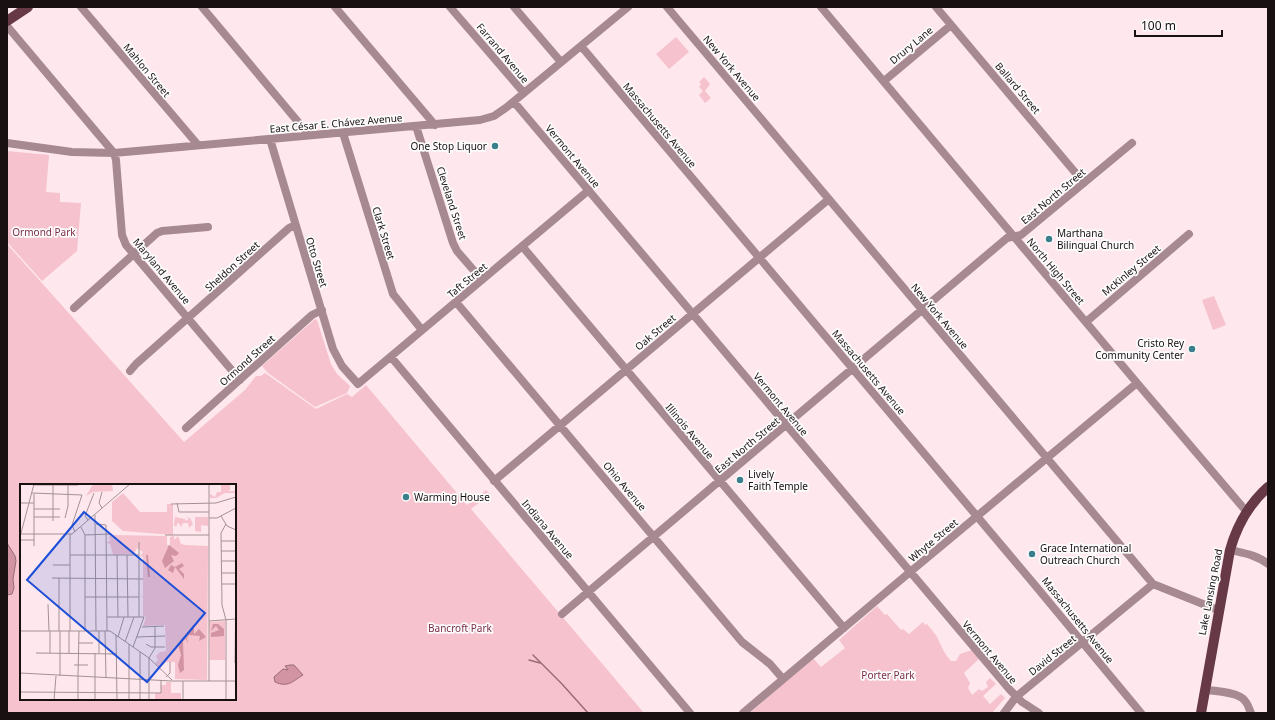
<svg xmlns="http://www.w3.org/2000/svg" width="1275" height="720" viewBox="0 0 1275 720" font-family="'Noto Sans',sans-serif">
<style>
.green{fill:#f5c2ce;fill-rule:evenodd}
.water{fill:#d293a2;stroke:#9a6c77}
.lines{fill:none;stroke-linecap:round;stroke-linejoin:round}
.stream{stroke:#9a6c77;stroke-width:1.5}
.minor{stroke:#a78a91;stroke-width:8}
.major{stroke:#673946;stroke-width:10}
.poi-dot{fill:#3b7f8d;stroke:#fcfcfc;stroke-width:1.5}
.labels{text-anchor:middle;stroke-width:3.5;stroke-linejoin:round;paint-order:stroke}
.street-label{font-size:10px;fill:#191012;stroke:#fcfcfc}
.poi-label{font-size:10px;fill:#191012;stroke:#fcfcfc;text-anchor:start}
.park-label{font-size:10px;fill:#7b2f47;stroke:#fcfcfc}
.inset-river{fill:none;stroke:#d293a2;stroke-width:2}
.inset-road{fill:none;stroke:#a39295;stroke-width:1}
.view{fill:#1d4ed8;fill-opacity:0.15;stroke:#1d4ed8;stroke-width:2}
.inset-edge{fill:none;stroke:#191012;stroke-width:2}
</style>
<rect width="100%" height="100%" fill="#ffe8ed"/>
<path class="green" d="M676,37L689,52L669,69L656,54Z
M704,77L710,84L705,91L711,98L705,103L699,95L703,91L699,87L701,84L699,82Z
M7,151L49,155L46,192L60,193V202L81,203L77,251L42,281L7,242Z
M7,244L184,442L245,390L256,376H261L265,373L316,409L347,394L352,397L366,385L467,505L486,490L490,494L471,509L644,713H7ZM21,485H235V699H21Z
M1214,296L1226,325L1213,330L1202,300Z
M315,319L317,320L331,364L337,374L350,386L347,393L315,407L268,373L262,366Z
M877,606L885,615L887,614L901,630L903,629L909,634L923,622L925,625L927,624C931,629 936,634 939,641C942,648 945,654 951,661H956L960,654L972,650L979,659L964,673L970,683L968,688L972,695L979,689L982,691L988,687L986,682L990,678L996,684L983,696L990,704L1001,694L1005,698L992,713H750L813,658L821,667L845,648L839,640Z"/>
<path class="water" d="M7,543L15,556L16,561L13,579L14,588L12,594L7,595Z
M290,665H294L303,675C293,681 288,688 275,682L274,677L283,669L288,670L285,666Z"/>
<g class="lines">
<path class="stream" d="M533,655L562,684L588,713
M529,660L540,663"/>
<path class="minor" d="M81,7L198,145
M202,7L309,135
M335,7L435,125
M450,7L524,93
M514,7L561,62
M667,7L1153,584L1218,610
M821,7L1137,383L1246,511
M936,7L1084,183
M7,26L114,153L116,160L122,235L126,245L240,380
M581,46L1034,584L1141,713
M884,81L951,25
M514,102L1010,690L1022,702L1039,713
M416,126L453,243L457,251L482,280
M343,133L393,294L422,330
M270,139L333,349L342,366L358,384L589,190
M7,143L72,152L114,153L480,120L494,116L507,107L628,7
M522,246L844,628
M456,302L742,642L770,664L783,679
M74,308L157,233L162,231L208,227
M1086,322L1189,234
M391,357L690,713
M130,371L136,364L289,228L295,225
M186,428L312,315L322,310
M494,481L829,199
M1230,550C1243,553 1257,555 1268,564
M562,614L1007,238L1021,235L1132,143
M1205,690C1216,691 1239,692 1245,701C1248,704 1249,709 1251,713
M743,713L910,572L1137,383
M1004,713L1016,697L1153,584"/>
<path class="major" d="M7,21L28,7
M1201,713L1230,550C1237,525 1248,505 1268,487"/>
</g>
<g class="poi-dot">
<circle cx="495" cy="146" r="4"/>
<circle cx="1049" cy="239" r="4"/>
<circle cx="1192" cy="349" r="4"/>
<circle cx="740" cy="480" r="4"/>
<circle cx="406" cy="497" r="4"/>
<circle cx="1032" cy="554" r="4"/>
</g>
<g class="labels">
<g class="street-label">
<text transform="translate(911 45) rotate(-40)" y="4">Drury Lane</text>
<text transform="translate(503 53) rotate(50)" y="4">Farrand Avenue</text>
<text transform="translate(732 68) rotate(50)" y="4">New York Avenue</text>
<text transform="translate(147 70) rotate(50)" y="4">Mahlon Street</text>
<text transform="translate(1018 88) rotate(50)" y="4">Ballard Street</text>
<text transform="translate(336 123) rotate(-5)" y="4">East César E. Chávez Avenue</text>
<text transform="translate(660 125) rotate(50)" y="4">Massachusetts Avenue</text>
<text transform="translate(573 156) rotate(50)" y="4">Vermont Avenue</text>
<text transform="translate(1053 196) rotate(-40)" y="4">East North Street</text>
<text transform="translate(452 203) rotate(72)" y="4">Cleveland Street</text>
<text transform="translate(384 233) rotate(73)" y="4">Clark Street</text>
<text transform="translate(317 262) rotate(73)" y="4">Otto Street</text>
<text transform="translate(232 266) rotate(-42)" y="4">Sheldon Street</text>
<text transform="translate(1131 270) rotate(-40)" y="4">McKinley Street</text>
<text transform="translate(162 271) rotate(50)" y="4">Maryland Avenue</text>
<text transform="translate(1056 271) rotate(50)" y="4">North High Street</text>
<text transform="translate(467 280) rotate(-40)" y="4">Taft Street</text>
<text transform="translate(940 316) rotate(50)" y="4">New York Avenue</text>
<text transform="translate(655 332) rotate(-40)" y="4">Oak Street</text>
<text transform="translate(247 360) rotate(-42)" y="4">Ormond Street</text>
<text transform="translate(869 372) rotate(50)" y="4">Massachusetts Avenue</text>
<text transform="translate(781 404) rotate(50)" y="4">Vermont Avenue</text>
<text transform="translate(690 431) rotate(50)" y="4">Illinois Avenue</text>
<text transform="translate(747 445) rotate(-40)" y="4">East North Street</text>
<text transform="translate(625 486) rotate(50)" y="4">Ohio Avenue</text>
<text transform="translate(548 529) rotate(50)" y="4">Indiana Avenue</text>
<text transform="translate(933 540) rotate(-40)" y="4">Whyte Street</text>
<text transform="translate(1210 592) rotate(-79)" y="4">Lake Lansing Road</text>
<text transform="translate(1078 620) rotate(51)" y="4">Massachusetts Avenue</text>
<text transform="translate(990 652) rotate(50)" y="4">Vermont Avenue</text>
<text transform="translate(1052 655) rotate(-39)" y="4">David Street</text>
</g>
<g class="poi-label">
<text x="487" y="150" text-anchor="end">One Stop Liquor</text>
<text x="1057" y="237">Marthana<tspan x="1057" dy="12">Bilingual Church</tspan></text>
<text x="1184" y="347" text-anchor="end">Cristo Rey<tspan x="1184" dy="12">Community Center</tspan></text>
<text x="748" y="478">Lively<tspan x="748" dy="12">Faith Temple</tspan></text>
<text x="414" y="501">Warming House</text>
<text x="1040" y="552">Grace International<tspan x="1040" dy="12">Outreach Church</tspan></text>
</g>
<g class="park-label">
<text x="44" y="236">Ormond Park</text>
<text x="460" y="632">Bancroft Park</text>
<text x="888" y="679">Porter Park</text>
</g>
</g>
<g transform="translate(20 484)">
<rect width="216" height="216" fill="#ffe8ed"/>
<path d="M73,0H92L93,7L73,8L66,12ZM201,0H210V6L207,7H216V9H205L196,14H190V10L195,13L197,8H201ZM103,9L120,28H147V20H153V51L103,47L92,37V18ZM155,33L165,35V37L169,35L166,33L170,34L173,40L169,44L168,39H163L161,43L158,38L156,43L154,41ZM175,33H188V42L181,41V48L175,47ZM92,51L147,52V61H150V53L154,52V56L158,52L161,60L165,61L188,62L187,196L155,195V178H146L140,184L135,179L138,176L136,172L140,168L146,167L145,141L123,142L126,133L123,132V113L120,112H123V73L120,72L123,68L117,64L114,70L93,71L90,60L87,59L91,55H88L90,53L88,52ZM205,137V176H190L189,138ZM146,198H151V209H161V216H135V209H141V201H146Z" fill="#f5c2ce"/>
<path d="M149,61L159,69L156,72L151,71L154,77L145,84L142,77ZM162,79L164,82L159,85L164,90V95L155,83L153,89L148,86L151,81L155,83ZM193,140H198L204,145V152L191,153V149L199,146L196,142L191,147ZM174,141V150L179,145L186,153L179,157L180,152L169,151L167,154L168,160L166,155L163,157L164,186L160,189L158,181L161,171L158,160L166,154Z" fill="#d293a2"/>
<path class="inset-river" d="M127,71L129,93"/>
<path class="inset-road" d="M14,1H58M82,8L79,19L82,24M12,9L62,11L52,41L55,48M0,19H14M157,19L159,28H189M151,20L196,19L216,13M14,25H40M75,31L76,147M201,32L207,42L216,46M14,33H40M45,34L48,22V0M189,34H197L216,24M68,36L65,32L74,9M33,37V0M76,40L86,41L87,147M61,43L65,51V147M1,50H52L110,0M50,50V147M65,51L90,50M145,51H189M0,53L14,0M0,56H14M201,57H216M119,58V133M14,62V10M201,67H216M50,71H119M97,71L98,133M107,71L108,133M202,77H216M33,81H50M202,89H216M32,94L123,95M39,94V147M202,100H216L215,179M65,113H119M28,120L29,147M87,133H124L113,163M189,137L216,135M122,143L144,142M0,147H90L129,174L152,196M79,147V169M85,147L86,193M96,151L97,216M98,153L104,133M117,153L145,152M105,158L114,133M58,159H73M109,160V216M126,160L131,163H145M120,168V216M16,169L96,170M30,169V147M49,169V147M75,169V216M54,181H68M0,189L152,197H216M40,192V147M58,192L59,147M58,192V216M146,193L150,189V178M189,197V0M216,197V216M0,208L141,209V196M34,216L36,192M129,216V174L135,164V143M163,216V197M206,216V136L202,121L201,49L206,40"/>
<path class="view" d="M64,28L185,129L127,198L7,96Z"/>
<rect width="216" height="216" class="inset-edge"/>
</g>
<rect width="1275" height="720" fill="none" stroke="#191012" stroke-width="16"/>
<path d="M1135 30v6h87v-6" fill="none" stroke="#191012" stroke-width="2"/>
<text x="1141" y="30" font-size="12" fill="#191012" stroke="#fcfcfc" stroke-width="3" paint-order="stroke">100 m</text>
</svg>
